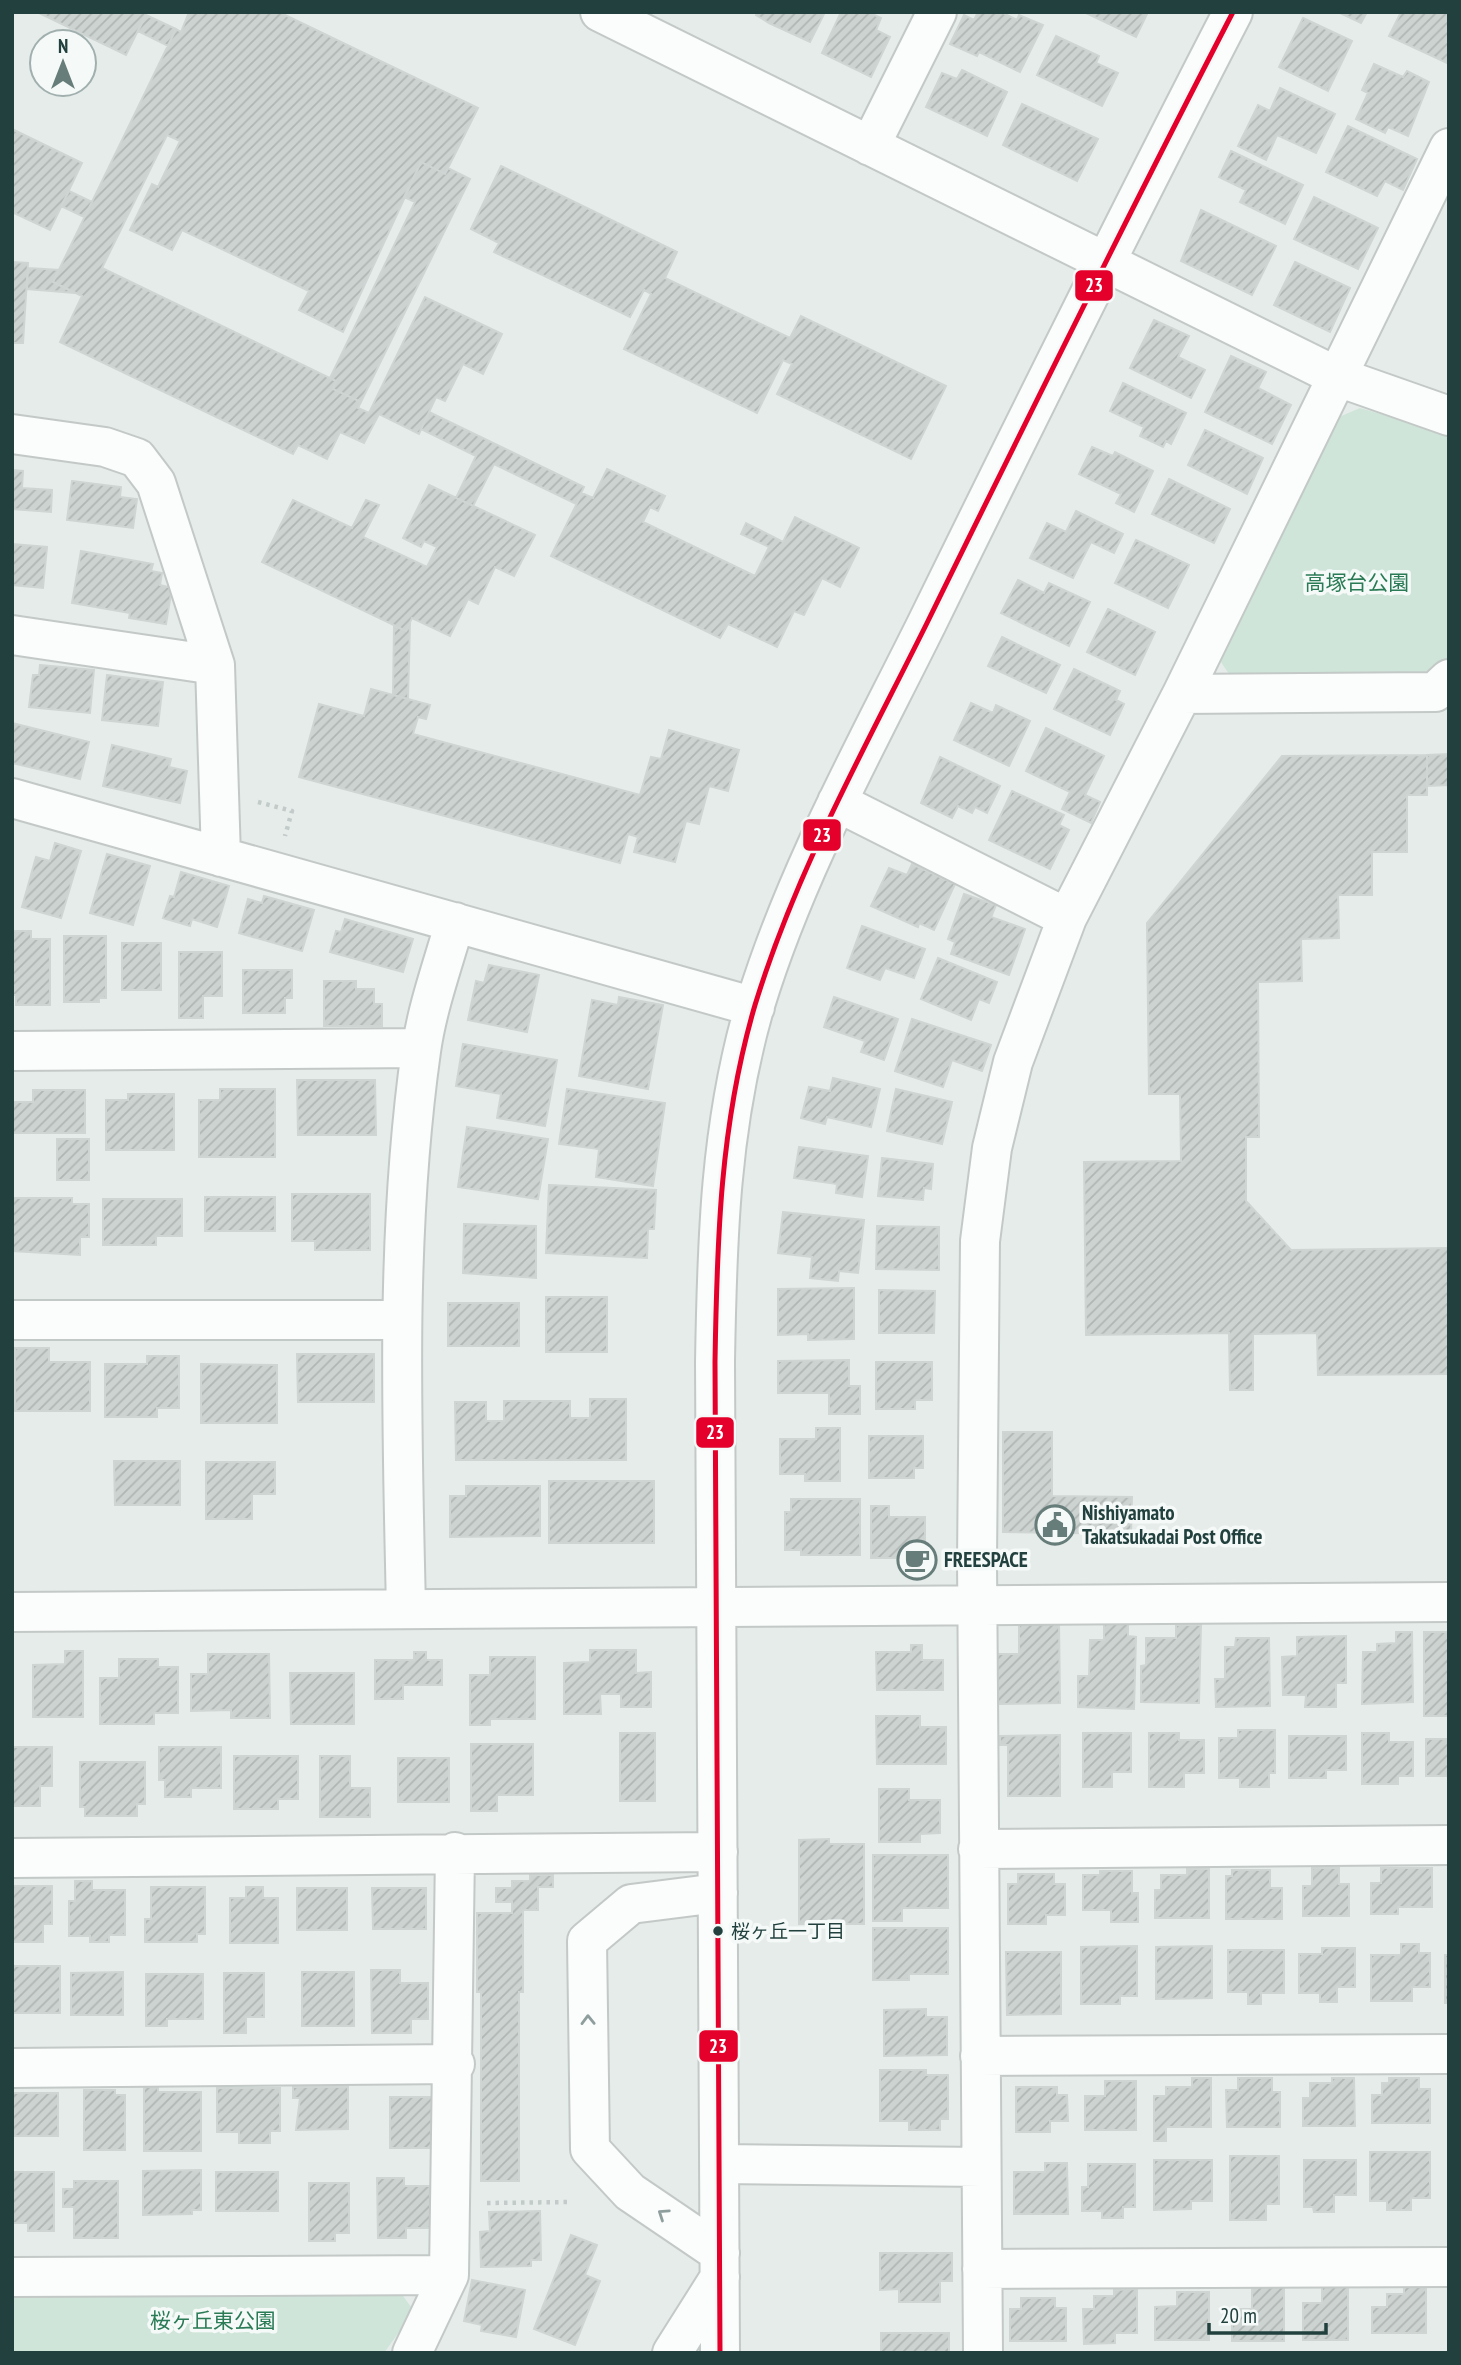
<svg xmlns="http://www.w3.org/2000/svg" width="1461" height="2365" viewBox="0 0 1461 2365" font-family="'PT Sans Narrow','Noto Sans JP',sans-serif">
<style>
.green{fill:#cfe5d9}
.building{fill:url(#building-hatch);stroke:#cfd5d3;stroke-width:2}
.lines{fill:none;stroke-linecap:round;stroke-linejoin:round}
.minor-casing{stroke:#c3c9c7;stroke-width:42}
.path{stroke:#c2cbca;stroke-width:4.5;stroke-dasharray:3.5 5;stroke-linecap:butt}
.minor{stroke:#fbfcfc;stroke-width:38}
.bus-1-casing{stroke:#f5faf9;stroke-width:10}
.bus-1{stroke:#e4002b;stroke-width:5}
.oneway{stroke:#8e9e9d}
.bus-dot{fill:#22413e;stroke:#f5faf9;stroke-width:2.5}
.labels{text-anchor:middle;stroke-width:7;stroke-linejoin:round;paint-order:stroke}
.bus-label{font-size:19px;fill:#22413e;stroke:#f5faf9;text-anchor:start}
.park-label{font-size:21px;fill:#2a7b55;stroke:#f5faf9}
.poi-label{font-size:21px;font-weight:bold;fill:#22413e;stroke:#f5faf9;text-anchor:start}
.line-badge{stroke:#f5faf9;stroke-width:2.5}
.badge-label{font-size:19px;text-anchor:middle;font-weight:bold;fill:#fff}
</style>
<defs>
<pattern id="building-hatch" width="6" height="6" patternUnits="userSpaceOnUse" patternTransform="scale(1.75)"><rect width="6" height="6" fill="#cdd3d1"/><path d="M-1 1l2-2M0 6l6-6M5 7l2-2" fill="none" stroke="#b0b6b4"/></pattern>
</defs>
<rect width="100%" height="100%" fill="#e6ecea"/>
<path class="green" d="M1360,408L1449,434V656L1440,665L1417,675L1231,677L1217,656L1339,417Z
M398,2289L414,2311L384,2353H12V2291Z"/>
<path class="building" d="M37,12H147L126,55Z
M189,12H279L478,108L445,174L421,162L343,332L299,310L309,291L182,230L172,250L130,230L152,184L158,187L180,141L167,135L102,268L336,381L333,389L361,402L358,408L369,413L425,297L502,334L483,374L463,364L445,401L436,397L419,434L379,414L364,443L340,432L327,459L298,445L293,454L60,342L82,296L53,282L176,29L181,32Z
M757,12H825L810,42L769,23L756,15Z
M841,12H868L881,18L876,30L890,37L871,77L822,53Z
M978,12H1001L1017,20L1019,15L1043,25L1020,72L979,52L977,56L950,44L964,15L974,20Z
M1084,12H1148L1136,37Z
M1338,12H1367L1361,23Z
M1401,12H1449V64L1389,36Z
M146,15L176,29L168,46L138,31Z
M1303,18L1352,41L1328,91L1279,67Z
M1056,36L1099,56L1096,63L1118,73L1102,106L1037,75Z
M1374,64L1403,77L1407,71L1429,82L1408,136L1388,127L1385,133L1356,119L1368,93L1362,90Z
M962,70L1007,92L987,136L926,107L942,73L957,79Z
M1280,88L1335,114L1316,153L1277,135L1266,160L1238,146L1258,105L1270,111Z
M1022,104L1098,139L1077,181L1003,145Z
M1348,126L1417,159L1403,190L1385,181L1377,196L1326,172Z
M12,129L82,163L50,230L12,212Z
M1231,151L1303,185L1285,224L1240,202L1246,190L1219,177Z
M421,162L445,174L448,168L470,179L361,402L333,389L336,381L330,378L415,202L404,197Z
M501,166L677,252L665,278L790,338L801,316L946,386L911,459L777,394L792,364L783,360L757,413L624,349L651,294L644,290L630,317L494,252L499,243L471,229Z
M69,191L92,202L84,217L61,206Z
M1314,197L1378,228L1358,269L1294,239Z
M1201,210L1276,246L1252,295L1181,261Z
M12,262L28,263L23,343H12Z
M1295,262L1350,288L1330,332L1274,305Z
M28,268L59,270L53,282L75,293L27,289Z
M1154,320L1189,336L1178,357L1205,370L1191,398L1130,368Z
M1231,356L1266,372L1258,388L1291,405L1272,444L1205,412Z
M1123,383L1186,413L1171,444L1166,441L1163,447L1140,436L1144,427L1110,411Z
M429,412L584,487L576,504L494,464L473,506L456,498L476,456L421,429Z
M1205,430L1263,458L1247,494L1188,465Z
M1092,447L1113,456L1115,452L1153,471L1134,512L1116,503L1121,494L1079,474Z
M607,469L665,496L658,511L650,507L643,522L755,576L769,547L741,534L746,523L783,542L795,517L859,548L840,587L822,578L804,615L794,611L777,647L728,624L720,638L551,556L582,493L593,498Z
M12,470L23,471L22,488L52,490L51,512L12,509Z
M1169,479L1230,509L1214,543L1152,514Z
M72,481L121,487L120,497L137,499L133,528L67,520Z
M429,485L535,535L514,576L495,567L478,604L468,599L450,636L412,618L406,631L262,562L293,500L352,528L366,500L379,505L363,537L427,567L437,547L424,541L421,547L403,538Z
M1076,511L1123,534L1114,553L1091,542L1073,578L1030,558L1047,523L1066,532Z
M1136,540L1189,565L1168,608L1115,583Z
M12,544L47,547L43,588L12,585Z
M81,551L153,564L151,571L162,573L160,585L172,588L166,624L129,618L130,613L72,603Z
M1018,580L1044,593L1049,583L1090,602L1069,646L1001,613Z
M1108,609L1155,632L1135,675L1087,652Z
M410,623L408,699L393,695L394,626L406,631Z
M1002,637L1060,665L1046,693L988,666Z
M40,665L94,670L90,713L29,707L33,675H39Z
M1074,669L1120,691L1116,700L1124,704L1110,735L1054,709Z
M107,675L163,682L158,726L102,720Z
M371,689L430,705L426,719L418,717L413,734L640,795L651,757L661,759L669,730L739,750L728,791L709,786L699,824L686,821L675,862L634,852L638,837L628,834L620,863L299,777L319,704L364,716Z
M971,703L993,713L996,705L1030,721L1009,766L954,740Z
M12,723L89,742L80,779L12,763Z
M1046,728L1104,756L1085,795L1100,802L1091,823L1062,809L1070,792L1026,771Z
M112,745L171,759L169,767L187,771L180,803L103,786Z
M1449,754V785L1427,786V755Z
M1427,755V795H1407V852H1372V895H1338L1339,938L1301,939L1302,981L1258,982L1259,1137H1246V1201L1291,1250L1449,1248V1374L1318,1375L1317,1333L1253,1334V1390H1230L1229,1333L1086,1335L1084,1162L1181,1161L1180,1094H1149L1147,923L1282,756Z
M940,757L1000,786L987,813L975,807L972,813L958,806L952,818L921,803Z
M1012,791L1064,815L1059,825L1069,830L1050,869L989,840Z
M55,843L81,851L61,918L22,907L36,857L50,861Z
M107,854L150,866L133,925L90,913Z
M912,864L955,884L934,930L919,923L918,927L871,906L889,868L907,875Z
M181,872L229,886L217,927L192,919L190,926L163,918L170,896L174,897Z
M964,894L996,905L991,917L1025,929L1009,975L951,954L955,942L948,939Z
M264,896L314,910L302,951L239,933L248,899L262,903Z
M345,919L413,939L403,972L330,952L336,931L341,932Z
M862,926L925,949L914,978L885,968L880,980L847,968Z
M12,931H31V939H50V1005H16V995H12Z
M64,936H106V998H99V1002H64Z
M122,943H161V990H122Z
M179,952H222V996H203V1018H179Z
M938,958L997,982L989,1003L979,999L971,1020L921,999Z
M489,965L539,975L527,1032L468,1020L476,981L484,983Z
M243,970H292V998H285V1013H243Z
M324,981H356V989H374V1004H382V1026H324Z
M619,997L663,1005L648,1089L579,1076L592,1000L618,1005Z
M834,997L898,1019L884,1060L861,1052L865,1041L824,1027Z
M912,1019L991,1045L982,1071L952,1060L943,1087L895,1071Z
M463,1044L557,1060L545,1126L497,1118L501,1094L456,1086Z
M833,1078L880,1089L871,1127L827,1117L825,1124L801,1118L809,1087L830,1091Z
M297,1080H375L376,1135H298Z
M220,1089H275V1157H199V1100H220Z
M567,1089L665,1103L653,1186L596,1177L599,1149L559,1144Z
M896,1089L952,1102L942,1144L887,1131Z
M33,1090H85V1133H12V1102H33Z
M128,1094H174V1150H106V1100H128Z
M467,1127L548,1139L538,1199L458,1187Z
M57,1139H89V1180H57Z
M799,1147L868,1156L862,1197L836,1193L837,1184L794,1178Z
M882,1158L933,1164L931,1189L924,1188L923,1200L878,1196Z
M549,1185L656,1190L654,1229H648L647,1258L546,1253Z
M292,1194H370V1250H315V1241H292Z
M205,1197H275V1231H205Z
M12,1198H72V1204H89V1237H80V1255L12,1251Z
M103,1199H182V1236H156V1245H103Z
M783,1212L864,1220L858,1273L839,1271L838,1281L810,1278L812,1257L778,1253Z
M464,1224L536,1226V1278L463,1273Z
M877,1226L939,1227V1270L876,1269Z
M854,1288V1339L808,1340V1334L778,1335V1289Z
M879,1290L935,1291L934,1333H879Z
M546,1297H607V1352H546Z
M448,1303H519V1346H448Z
M15,1348H49V1362H90V1411H15Z
M297,1354H374V1402H298Z
M147,1356H179V1408H157V1417H105V1364H147Z
M849,1360V1386H860V1414H829V1393H778V1361Z
M876,1362H932V1400H915V1409H876Z
M201,1364L277,1365V1423H201Z
M590,1399H626V1460H456L455,1402H486V1421H504V1401H570V1418H590Z
M816,1428H840V1481H805V1474H780V1439H816Z
M1003,1432H1052V1496L1132,1497L1131,1534L1003,1532Z
M869,1436H923V1468H914V1478H869Z
M114,1461H180V1505H115Z
M206,1462H275V1494H252V1519H206Z
M549,1481H654V1543H549Z
M466,1486H540V1536L450,1537V1496H466Z
M791,1499H860V1555H801V1550H785V1512H791Z
M871,1506H889V1517H925V1558H871Z
M1059,1622L1060,1703L997,1704V1654H1019V1623Z
M1104,1623H1128V1636L1136,1637L1134,1709L1078,1707V1676H1089L1090,1640H1104Z
M1176,1625H1201L1199,1703L1141,1702V1666L1146,1665V1638H1176Z
M1396,1632H1412L1413,1702L1362,1704L1363,1652H1377V1644L1396,1643Z
M1424,1632H1449V1716H1424Z
M1346,1636V1683H1336V1707H1305L1306,1695H1283L1282,1657L1297,1656V1637Z
M1236,1638H1269L1270,1706L1216,1707L1215,1679H1225V1647H1235Z
M911,1645H922V1660H943V1690H877L876,1652H911Z
M590,1650H636V1673L651,1672V1707H621V1694H600L601,1714H564V1663L590,1662Z
M65,1651H83V1717H33V1665L65,1664Z
M414,1652H426V1660H442V1685H403V1699H375V1660H414Z
M208,1654H269L270,1718H231V1710L191,1711V1674H208Z
M490,1657H535V1719H490V1725H470V1675H490Z
M119,1659H158V1667H178V1713H154V1724H100V1678H119Z
M290,1673H354V1724H291Z
M876,1716H920V1727H946V1764H877Z
M1238,1730H1275V1773H1269V1787H1240V1778H1219V1738H1238Z
M620,1733H655V1801H620Z
M1083,1733H1131V1772H1112V1787H1083Z
M1149,1733H1179V1740H1204V1773H1184V1787H1149Z
M1362,1733H1389V1742H1413V1776H1398V1784H1362Z
M1060,1735V1796H1008V1745H1000V1736Z
M1289,1736H1346V1770H1326V1778H1289Z
M1426,1739H1449V1776H1426Z
M471,1744H533V1795H497V1811H471Z
M12,1747H52V1786H40V1806H12Z
M159,1747H221V1788H191V1797H165V1780H159Z
M234,1756H298V1799H278V1809H234Z
M320,1756H350V1788H370V1817H320Z
M398,1758H449V1802H398Z
M80,1762H145V1804H137V1816H85V1807H80Z
M879,1789H909V1800H940V1833L920,1834V1842H879Z
M829,1839V1844H864V1924H799V1840Z
M873,1855H948V1908H902V1921H873Z
M1312,1868H1339V1884H1349V1916H1303V1886H1312Z
M1381,1868H1432V1907H1398V1914H1371V1883H1381Z
M1187,1869H1209V1918H1155V1890H1161V1875H1187Z
M1232,1870H1270V1888H1282V1919H1226V1876H1232Z
M1100,1871H1132V1893H1138V1922H1111V1910H1083V1875H1100Z
M1018,1874H1054V1884H1065V1915H1046V1924H1008V1884H1018Z
M530,1875H553V1887H538V1910H523V1992H519V2181H481V1992H477V1913H512V1902H496V1888H512V1881H530Z
M75,1881H92V1890H125V1935H109V1942H90V1936H69V1901H75Z
M12,1886H52V1924H43V1942H12Z
M151,1887H205V1934H197V1942H145V1919H151Z
M246,1887H263V1898H278V1943H230V1898H246Z
M297,1888H347V1930H297Z
M372,1888H426V1929H373Z
M873,1928H948V1974H909V1980H873Z
M1401,1944H1419V1953H1430V1987H1412V2001H1371V1955H1401Z
M1137,1946V1996H1120V2004H1081V1947Z
M1212,1946V1998L1156,1999V1947Z
M1322,1948H1355V1987H1337V2002H1320V1993H1299V1954H1322Z
M1228,1950H1284V1993H1261V2004H1248V1992H1228Z
M1006,1952H1061V2014L1007,2015Z
M1445,1955H1449V2003H1445Z
M12,1966H60V2013H12Z
M371,1970H400V1983H428V2019H411V2033H372Z
M123,1972V2015H71V1973Z
M302,1972H354V2026H302Z
M224,1973H264V2017H246V2033H224Z
M146,1974H203V2019H167V2026H146Z
M926,2009V2017H947V2055L884,2056V2010Z
M880,2070H926V2075H948V2119H940V2130H909V2121H880Z
M1192,2078H1211V2127H1166V2141H1154V2096H1166V2087H1192Z
M1238,2078H1272V2092H1280V2127H1227L1226,2090H1238Z
M1332,2078H1354L1355,2126H1303V2098H1310V2083H1332Z
M1389,2078H1419V2089H1430V2123H1372V2095H1382V2083H1389Z
M1105,2081H1136V2130H1085V2096H1105Z
M144,2087H158V2092H201V2151H144Z
M293,2087H348V2129L296,2130L300,2098H293Z
M1016,2087H1057V2095H1067L1068,2121H1050V2132H1016Z
M217,2088H280V2131H270V2143H239V2132H217Z
M84,2090H115V2095H125V2150H84Z
M12,2093H58V2136H12Z
M390,2097H433V2148H390Z
M1370,2152H1430V2198H1411V2210H1387V2201H1370Z
M1230,2156H1279V2204H1266V2220H1230Z
M1154,2160H1212V2201H1191V2209L1154,2210Z
M1304,2160H1356V2195H1334V2212H1314L1313,2207H1304Z
M1045,2163H1067L1068,2214H1014V2172H1045Z
M1088,2164H1135V2207H1123V2218H1102V2211H1082V2187H1088Z
M201,2170V2210H192V2214L143,2215V2171Z
M12,2172H54V2231H28V2223H12Z
M216,2172H278V2211H216Z
M377,2178H404V2186H430V2228H406V2238H378Z
M74,2181H118V2238H74V2207H63V2189H74Z
M309,2183H349V2233H335V2241H309Z
M540,2211L541,2260H531V2266L481,2267L480,2232L490,2231L489,2212Z
M571,2235L597,2245L585,2275L600,2281L575,2345L534,2329Z
M880,2253H952V2281H940V2302H899V2289L880,2290Z
M472,2280L525,2290L516,2337L481,2331L482,2325L464,2321Z
M1252,2286H1284V2341H1232V2309H1252Z
M1322,2286H1348V2340H1303V2303H1322Z
M1404,2286H1426V2333H1372V2307H1387V2294H1404Z
M1137,2289V2333H1115V2343L1084,2344L1083,2309H1094V2296H1114V2290Z
M1177,2292H1209V2340H1155V2307L1177,2306Z
M1021,2298H1055V2308H1066V2341H1010V2309H1021Z
M881,2333H949V2353H881Z"/>
<g class="lines">
<g class="minor-casing">
<path id="minor" d="M600,12L1338,377L1449,416
M870,146L937,12
M12,434L105,447L137,458L156,483L215,665L221,857
M12,635L215,665
M1182,694L1435,692L1449,679
M12,798L755,1007
M837,802L1067,918
M12,1051L421,1048
M12,1320H402
M406,1609C402,1423 395,1235 421,1051C427,1008 443,964 455,922
M12,1612L1449,1602
M978,1849L1449,1845
M12,1858L718,1852
M718,1893L631,1904L587,1941L590,2149L630,2192L720,2253
M980,2056L1449,2054
M12,2068L455,2064
M721,2164L981,2167
M982,2269L1449,2267
M12,2277L449,2275
M412,2353L449,2275L455,1852
M672,2353L720,2277
M720,2353L715,1362C717,1239 720,1124 755,1005C796,871 865,748 927,623C1027,419 1128,215 1233,12
M983,2353L977,1561L980,1241L992,1148L1013,1062L1067,918L1182,694L1449,148"/>
</g>
<path class="path" d="M258,802L292,811L285,836
M487,2203L572,2202"/>
<use href="#minor" class="minor"/>
<g class="bus-1-casing">
<path id="bus-1" d="M720,2353L715,1362C717,1239 720,1124 755,1005C796,871 865,748 927,623C1027,419 1128,215 1233,12"/>
</g>
<use href="#bus-1" class="bus-1"/>
</g>
<defs><path id="oneway-chevron" d="M-2-3.5L2.5 0L-2 3.5" fill="none" stroke-width="1.6" stroke-linecap="round" stroke-linejoin="round" transform="scale(1.75)"/></defs>
<g class="oneway">
<use href="#oneway-chevron" transform="translate(588 2020) rotate(-91)"/>
<use href="#oneway-chevron" transform="translate(663 2214) rotate(-146)"/>
</g>
<defs>
<g id="civic-ring" transform="scale(2.0125)"><circle r="9.5" fill="#f5faf9" stroke="#677d7a" stroke-width="1.5"/><path d="M-.6-6.5H3V-4.5H.6V-3L4-1V1h2V6H-6V1h2V-1L-.6-3ZM-1.2 2.5V6h2.4V2.5Z" fill="#677d7a"/></g>
<g id="cafe-ring" transform="scale(2.0125)"><circle r="9.5" fill="#f5faf9" stroke="#677d7a" stroke-width="1.5"/><path d="M-5.5-4.5H6V0H3Q3 3.5 0 3.5H-2.5Q-5.5 3.5-5.5 0ZM3-3.2v2h1.7v-2ZM-6 4.5H4V6H-6Z" fill="#677d7a"/></g>
</defs>
<g fill-rule="evenodd">
<use href="#civic-ring" x="1055" y="1525"/>
<use href="#cafe-ring" x="917" y="1560"/>
</g>
<circle class="bus-dot" cx="718" cy="1931" r="6"/>
<g class="labels">
<g class="bus-label">
<text x="731" y="1938">桜ヶ丘一丁目</text>
</g>
<g class="park-label">
<text x="1357" y="590">高塚台公園</text>
<text x="213" y="2328">桜ヶ丘東公園</text>
</g>
<g class="poi-label">
<text x="1082" y="1520">Nishiyamato<tspan x="1082" dy="24">Takatsukadai Post Office</tspan></text>
<text x="944" y="1567">FREESPACE</text>
</g>
</g>
<g class="line-badge">
<rect x="1074" y="269" width="40" height="33" rx="7" fill="#e4002b"/>
<rect x="802" y="818" width="40" height="34" rx="7" fill="#e4002b"/>
<rect x="695" y="1416" width="40" height="33" rx="7" fill="#e4002b"/>
<rect x="698" y="2029" width="41" height="34" rx="7" fill="#e4002b"/>
</g>
<g class="badge-label">
<text x="1094" y="292">23</text>
<text x="822" y="842">23</text>
<text x="715" y="1439">23</text>
<text x="718" y="2053">23</text>
</g>
<rect width="1461" height="2365" fill="none" stroke="#22413e" stroke-width="28"/>
<g transform="translate(63 63)"><circle r="33" fill="#f5faf9" stroke="#a1b0ae" stroke-width="2"/>
<path d="M0-5L12 26L0 18L-12 26Z" fill="#677d7a"/>
<text y="-10" font-size="19" font-weight="bold" text-anchor="middle" fill="#22413e">N</text>
</g>
<path d="M1209 2323v10h117v-10" fill="none" stroke="#22413e" stroke-width="3.5"/>
<text x="1220" y="2323" font-size="21" fill="#22413e" stroke="#f5faf9" stroke-width="5" paint-order="stroke">20 m</text>
</svg>
